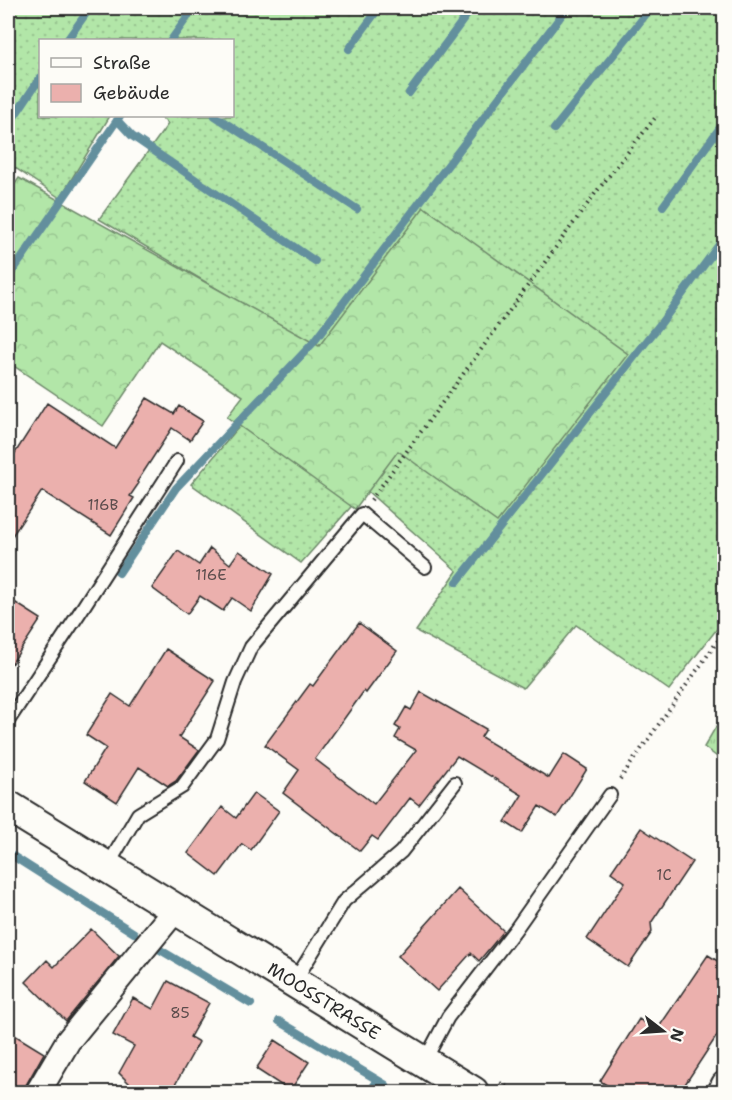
<svg xmlns="http://www.w3.org/2000/svg" width="732" height="1100" viewBox="0 0 732 1100" font-family="'Shantell Sans',sans-serif">
<style>
.grass{fill:url(#grass-dots);stroke:#6e886a;stroke-width:1.5}
.forest{fill:url(#forest-crowns);stroke:#6e886a;stroke-width:1.5}
.park{fill:url(#park-tufts);stroke:#6e886a;stroke-width:1.5}
.lines{fill:none;stroke-linecap:round;stroke-linejoin:round}
.stream{stroke:#638f9d;stroke-width:8}
.building{fill:#ebb0ad;stroke:#2b2b2b;stroke-width:1.5}
.service-casing{stroke:#2b2b2b;stroke-width:16}
.minor-casing{stroke:#2b2b2b;stroke-width:28}
.tertiary-casing{stroke:#2b2b2b;stroke-width:34}
.path{stroke:#2b2b2b;stroke-width:4;stroke-dasharray:1.5 4.5;stroke-linecap:butt}
.service{stroke:#fdfcf7;stroke-width:12}
.minor{stroke:#fdfcf7;stroke-width:24}
.tertiary{stroke:#fdfcf7;stroke-width:30}
.labels{text-anchor:middle;stroke-width:4.5;stroke-linejoin:round;paint-order:stroke}
.number-label{font-size:15px;fill:#5b4c4c}
.street-label{font-size:18px;fill:#2b2b2b;stroke:#fdfcf7}
</style>
<defs>
<pattern id="grass-dots" width="8" height="8" patternUnits="userSpaceOnUse" patternTransform="scale(1.5)"><rect width="8" height="8" fill="#b2e6a8"/><path d="M2 2h.1M6 6h.1" fill="none" stroke="#99c591" stroke-width="1.8" stroke-linecap="round"/></pattern>
<pattern id="forest-crowns" width="20" height="18" patternUnits="userSpaceOnUse" patternTransform="scale(1.5)"><rect width="20" height="18" fill="#b2e6a8"/><path d="M2 6a3 3 0 1 1 6 0M12 15a3 3 0 1 1 6 0" fill="none" stroke="#99c591"/></pattern>
<pattern id="park-tufts" width="24" height="20" patternUnits="userSpaceOnUse" patternTransform="scale(1.5)"><rect width="24" height="20" fill="#b2e6a8"/><path d="M3 7l-1-3M5 7V3M7 7l1-3M15 17l-1-3M17 17v-4M19 17l1-3" fill="none" stroke="#99c591"/></pattern>
</defs>
<rect width="100%" height="100%" fill="#fdfcf7"/>
<filter id="ink" filterUnits="userSpaceOnUse"><feTurbulence type="fractalNoise" baseFrequency=".0167" numOctaves="2"/><feDisplacementMap in="SourceGraphic" scale="12" xChannelSelector="R" yChannelSelector="G"/><feConvolveMatrix kernelMatrix="1 2 1 2 8 2 1 2 1" color-interpolation-filters="sRGB"/></filter>
<g filter="url(#ink)">
<path class="grass" d="M8,8H724V620L669,690L576,625L523,688L416,631L457,571L366,490L301,563L191,484L309,343L99,219L168,124L160,116H232V40H40V116H110L60,198L8,163Z"/>
<path class="forest" d="M19,178L319,346L424,207L628,354L497,522L398,451L355,509L227,417L243,396L160,341L103,426L8,362V194Z"/>
<path class="park" d="M724,713V762L704,747Z"/>
<g class="lines">
<path class="stream" d="M67,40L90,8
M171,40L194,8
M349,49L379,8
M409,93L472,8
M215,116L357,209
M117,120L132,136L315,261
M8,126L40,78
M554,129L651,8
M663,206L724,122
M8,278L120,116
M119,573L176,488L313,343L567,8
M457,582L661,323L724,238
M8,853L134,933
M157,948L251,1004
M279,1021L386,1085
M370,1092L377,1081"/>
</g>
<path class="building" d="M147,398L174,414L179,406L203,421L190,440L172,428L137,482L139,483L130,496L134,498L111,535L42,491L8,542V464L47,403L115,448Z
M210,548L230,564L239,551L273,574L251,611L232,598L223,611L200,596L187,614L152,588L178,551L199,565Z
M8,598L41,619L8,669Z
M359,623L397,651L366,693L364,691L315,759L374,804L416,750L395,738L400,729L395,726L406,707L411,710L421,692L486,729L481,737L549,778L564,754L587,769L557,817L539,806L522,833L505,822L522,795L457,756L419,805L410,798L378,840L372,836L360,851L283,793L299,770L265,745L310,684L313,686Z
M166,649L215,681L179,737L199,750L176,781L168,786L139,767L117,802L85,781L106,748L86,735L112,694L130,706Z
M254,793L279,811L251,850L242,844L218,876L188,853L222,807L236,818Z
M641,828L692,862L651,923L652,932L628,967L587,939L625,882L611,872Z
M458,889L504,931L479,961L471,953L437,991L398,956Z
M91,929L119,956L66,1021L26,982L47,960L54,967Z
M708,955L724,965V1025L680,1092H618L600,1081L639,1019L657,1030Z
M168,981L209,1003L190,1037L199,1042L171,1092H144L132,1086L119,1073L134,1046L113,1035L133,998L153,1009Z
M8,1031L44,1053L26,1085L24,1092H8Z
M275,1040L309,1062L290,1091L256,1069Z"/>
<g class="lines">
<g class="service-casing">
<path id="service" d="M8,721L80,612L177,461
M107,867L138,814L182,787L217,739L235,682L251,647L362,514L425,567
M294,982L344,901L401,852L455,783
M424,1062L448,1017L515,930L610,795"/>
</g>
<g class="minor-casing">
<path id="minor" d="M38,1092L68,1041L175,910
M720,1092L724,1084"/>
</g>
<g class="tertiary-casing">
<path id="tertiary" d="M8,806L473,1092"/>
</g>
<path class="path" d="M371,500L597,191L655,118
M620,779L724,632
M500,1083L516,1092"/>
<use href="#service" class="service"/>
<use href="#minor" class="minor"/>
<use href="#tertiary" class="tertiary"/>
</g>
</g>
<g class="labels">
<g class="number-label">
<text x="103" y="510">116B</text>
<text x="211" y="580">116E</text>
<text x="664" y="880">1C</text>
<text x="180" y="1018">85</text>
</g>
<g class="street-label">
<text transform="translate(324 1001) rotate(32)" y="6">MOOSSTRASSE</text>
</g>
</g>
<rect width="732" height="1100" fill="none" stroke="#fdfcf7" stroke-width="30"/>
<rect x="15" y="15" width="702" height="1070" fill="none" stroke="#2b2b2b" stroke-width="2" filter="url(#ink)"/>
<rect x="39" y="39" width="195" height="78" fill="#fdfcf7" stroke="#a9a8a5" stroke-width="1.5"/>
<rect x="51" y="58" width="30" height="9" fill="#fdfcf7" stroke="#a9a8a5" stroke-width="1.5"/>
<text x="93" y="69" font-size="18" fill="#2b2b2b">Straße</text>
<rect x="51" y="84" width="30" height="18" fill="#ebb0ad" stroke="#a9a8a5" stroke-width="1.5"/>
<text x="93" y="99" font-size="18" fill="#2b2b2b">Gebäude</text>
<g transform="translate(663 1031) rotate(107)" stroke="#fdfcf7" stroke-width="4.5" paint-order="stroke">
<path d="M0-4.5L10 22L0 15L-10 22Z" fill="#2b2b2b"/>
<text y="-9" font-size="16" font-weight="bold" text-anchor="middle" fill="#2b2b2b">N</text>
</g>
</svg>
